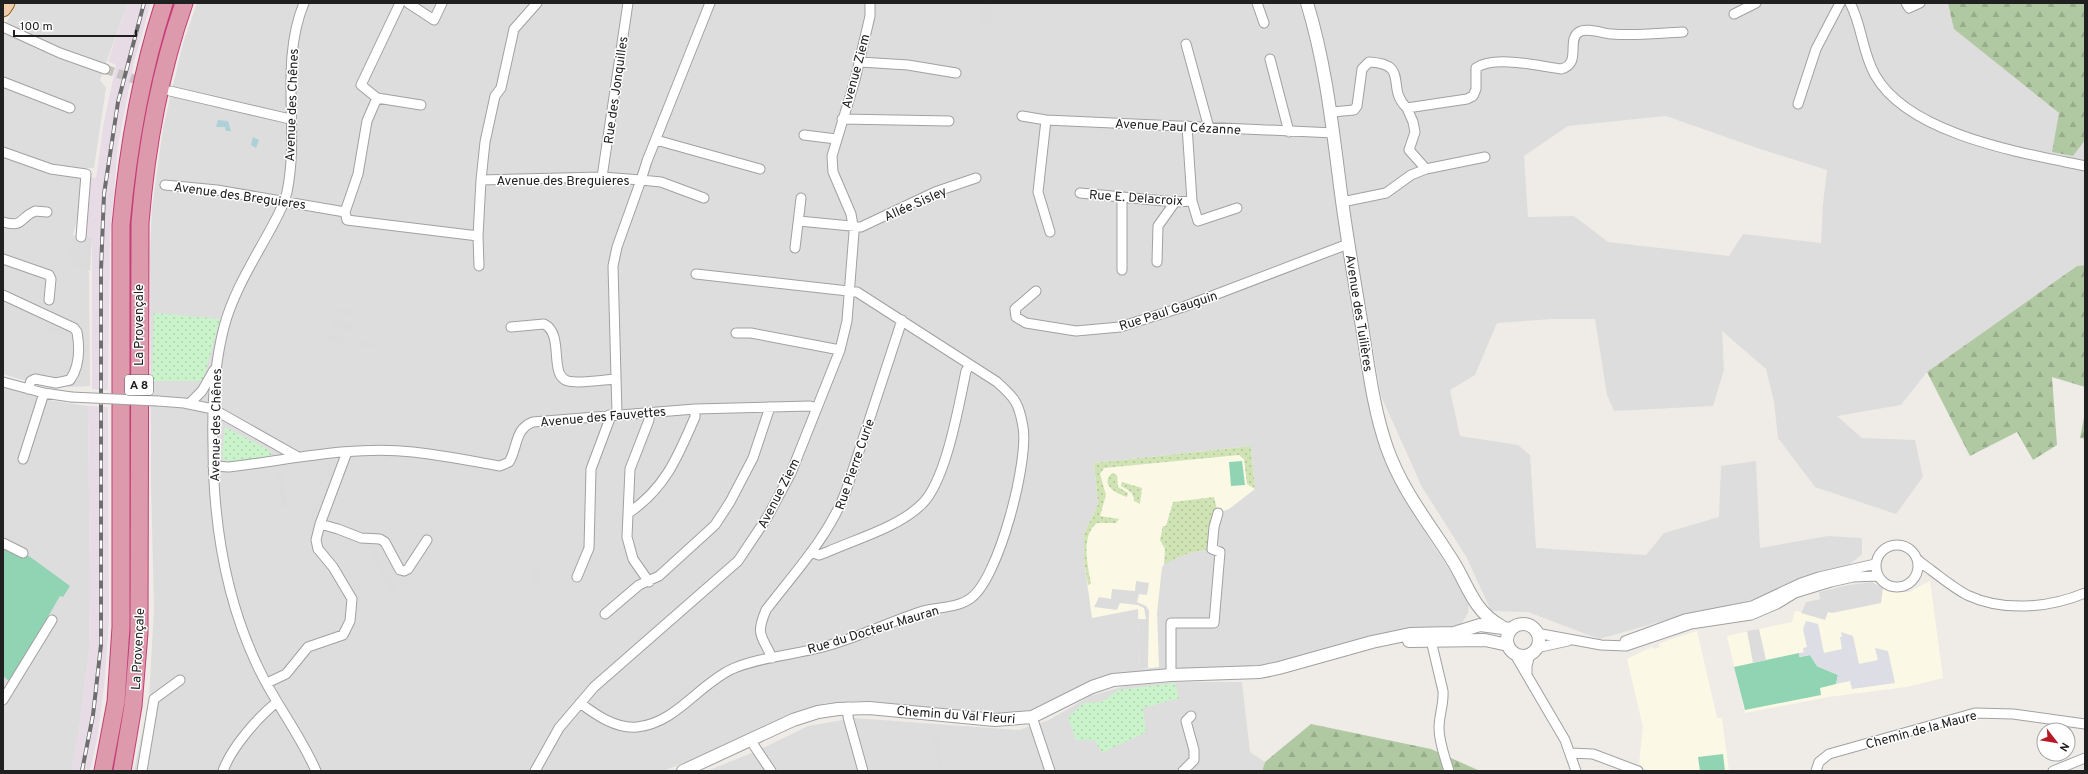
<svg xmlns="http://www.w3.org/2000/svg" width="2088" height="774" viewBox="0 0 2088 774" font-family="Overpass,sans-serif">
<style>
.residential{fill:#dedddd;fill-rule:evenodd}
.education{fill:#fbf9e5}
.railway{fill:#e7dbe6}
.grass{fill:url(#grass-dots)}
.forest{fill:url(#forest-firs)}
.park{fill:url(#park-dots)}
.pitch{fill:#90d4b4}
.parking{fill:#dcdcdc}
.plaza{fill:#dcdde5}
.water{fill:#aed1d7}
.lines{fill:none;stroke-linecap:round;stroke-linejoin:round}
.minor-tunnel{stroke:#c6c3c0;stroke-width:9;stroke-dasharray:9 4.5;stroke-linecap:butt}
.minor-casing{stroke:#a1a1a1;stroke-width:11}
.tertiary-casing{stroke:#a1a1a1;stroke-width:14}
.primary-casing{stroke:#895813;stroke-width:17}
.motorway-casing{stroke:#c53d77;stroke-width:19}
.minor{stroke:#fff;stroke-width:9}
.tertiary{stroke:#fff;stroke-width:12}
.primary{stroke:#f1cdab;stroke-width:15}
.motorway{stroke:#dc9aac;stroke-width:17}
.rail-casing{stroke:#6e6e6e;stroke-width:4}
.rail{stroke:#fff;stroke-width:2.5;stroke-dasharray:8;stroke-linecap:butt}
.minor-bridge-casing{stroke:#a1a1a1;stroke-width:11;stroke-linecap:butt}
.minor-bridge{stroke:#fff;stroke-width:9}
.labels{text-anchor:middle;stroke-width:3;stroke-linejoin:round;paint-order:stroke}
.shield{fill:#fff;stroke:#636363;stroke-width:1}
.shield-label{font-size:12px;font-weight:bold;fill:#202020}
.street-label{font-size:13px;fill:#202020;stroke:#fff}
</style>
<defs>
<pattern id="grass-dots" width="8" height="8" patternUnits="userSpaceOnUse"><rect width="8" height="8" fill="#cfe3b4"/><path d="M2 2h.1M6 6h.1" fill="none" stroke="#b1c29a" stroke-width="1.8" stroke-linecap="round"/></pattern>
<pattern id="forest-firs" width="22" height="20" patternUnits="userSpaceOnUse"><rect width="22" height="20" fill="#b1c9a2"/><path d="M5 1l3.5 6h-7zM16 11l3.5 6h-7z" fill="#98ac8b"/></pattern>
<pattern id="park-dots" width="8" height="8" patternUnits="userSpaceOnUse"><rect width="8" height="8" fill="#cbf3cb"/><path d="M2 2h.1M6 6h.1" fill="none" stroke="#aed0ae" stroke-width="1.8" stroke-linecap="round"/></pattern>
</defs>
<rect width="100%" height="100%" fill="#efece8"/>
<path class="residential" d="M17,3H128L100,80L106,88L94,168H85L82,203L69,248L88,270L89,274L90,386L73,387L39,385L3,374V29Z
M197,3H1299L1307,27L1324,98L1371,402L1400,489V493L1461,588L1469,604L1468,613L1462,623L1456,628L1404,629L1264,667L1121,674L1097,678L1026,712L1006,714L861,701L825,703L664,771H134L149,699L154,608L151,487L150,250L152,207L163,128L183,43Z
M1313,3H1948L1955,29L2059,113L2085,140V265L2077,266L1927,372L1901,405L1837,416L1862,438L1915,440L1923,477L1896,514L1815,487L1778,438L1774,402L1766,369L1722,331L1724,370L1713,406L1614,411L1607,395L1595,319H1553L1497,323L1475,375L1450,390L1460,436L1518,445L1530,455L1536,548L1646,555L1664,533L1719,517L1721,466L1756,461L1760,548L1828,536L1862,538V554L1850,564L1750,600L1670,619L1599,639L1528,612L1491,611L1467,558L1422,487L1381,396L1352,227L1328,62ZM1666,116L1757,148L1827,170L1823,204L1821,243L1743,234L1729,256L1608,242L1574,216L1528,217L1524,156L1568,126Z
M3,386L48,400L88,406L90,587L89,652L78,739L71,771H3Z
M1178,682H1242L1250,752L1265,762L1262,771H707L759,750L808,726L854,718L1019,730L1049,720L1090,696L1125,686Z"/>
<path class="education" d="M1251,446L1255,489L1229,509L1218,513L1212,549L1189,553L1165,563L1162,567L1157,613L1159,667L1140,669L1138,609L1092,618L1084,560V534L1098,504L1094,463Z
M1930,581L1943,678L1906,687L1828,697L1745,713L1727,636L1792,622L1795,611L1801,612L1806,602L1820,599L1819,592L1848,585L1872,582L1894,592H1909Z
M1697,631L1717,718H1722L1729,771H1647L1639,764L1643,727L1627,659L1652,647L1654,649L1660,647L1659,644L1669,640Z"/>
<path class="railway" d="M128,3H151L134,62L118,146L110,235L108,390L92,389V238H86L89,177L96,178L103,127L116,65L108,61Z
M88,406L108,407L109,619L105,678L98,734L90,771H71L78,739L89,652L90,587Z"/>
<path class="grass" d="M1251,446L1255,489L1247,484L1244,459L1239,455L1104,468L1100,474L1106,495L1100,516L1119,519L1116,523H1097C1080,536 1088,566 1091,584L1088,585L1084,560V534L1098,504L1094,463Z
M1112,473L1117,475L1118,487L1128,493L1127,497C1117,494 1099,485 1112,473Z
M1122,482L1142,488L1140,504L1134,501C1134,492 1128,490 1121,486Z
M1214,497L1218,513L1212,549L1189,553L1164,564L1165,549L1160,540L1163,526H1166L1173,502Z"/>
<path class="forest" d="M1948,3H2085V140L2073,156L2052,152L2059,113L1954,29Z
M2085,265V387L2052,377L2057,445L2033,460L2017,432L1970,456L1927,372L2077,266Z
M2085,412V439L2080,438Z
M1311,724L1431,749L1480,771H1262L1265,762Z"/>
<path class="park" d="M154,313L220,319L203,381H152Z
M225,427L269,450L273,458L229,462L222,457Z
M1175,683L1179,698L1143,708L1146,732L1102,753L1095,740H1076L1068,717L1084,703L1102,702L1118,690Z"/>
<path class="pitch" d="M1242,461L1245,485L1231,486L1229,462Z
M3,545L13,551L29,556L70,586L63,597L60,596L10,682L3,676Z
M1799,653L1800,657L1810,655L1817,666L1838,675L1836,684L1820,688L1821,695L1745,710L1734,667Z
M1723,754L1725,771H1700L1698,757Z"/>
<path class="parking" d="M982,3H993L990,24L978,22Z
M72,235L92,238L90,271L74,266L69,248Z
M338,306L356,310L355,316L336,312Z
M334,320L352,324L351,330L333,326Z
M48,327L72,331L71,336L47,332Z
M327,334L349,339L348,345L325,340Z
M357,340L375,343L374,349L356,346Z
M648,432L652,434L642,459L637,457Z
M326,463H331L332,476L328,477Z
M283,472L288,508H283L277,473Z
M562,479L573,480V486H562Z
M318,498L322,500L314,520L310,518Z
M372,544L396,590L391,592L367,546Z
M383,546L401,580L397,583L379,548Z
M534,568H540V572L537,587H531Z
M1136,581L1149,583L1147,595L1139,594L1137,602L1146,606L1149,611L1148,668L1140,669L1138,619H1146L1144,608L1138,605L1120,603L1117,610L1094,607L1099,597L1111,599L1112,589L1135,591Z
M1872,582L1883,588L1881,603L1832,613L1828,612L1825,620L1801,613L1806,602L1820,599L1819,592L1848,585Z
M1759,629L1766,660L1753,663L1747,631Z
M662,641L669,651L664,655L657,645Z
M687,687L691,691L673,708L669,703Z
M938,732L943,771H938L933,733Z"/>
<path class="plaza" d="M1806,621L1818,624L1824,653L1842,649L1840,637H1842L1841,632L1853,636L1859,664L1878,660L1875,648L1888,651L1895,683L1852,689L1850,681L1836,684L1838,675L1817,666L1810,655L1799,657V653L1804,652L1803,648L1807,647L1803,629Z"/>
<path class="water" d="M218,120L228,121L231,131H226L225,127H216Z
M253,137L259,140L256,148L251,145Z"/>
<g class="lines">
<path class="minor-tunnel" d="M105,69L163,89"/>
<g class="minor-casing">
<path id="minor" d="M304,3C279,64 300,129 287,192C284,206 276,219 269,232C252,263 233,293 224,327C214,366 212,405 213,444C213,521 224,595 257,665C274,702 300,734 316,771
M408,3L434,20L442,3
M1257,3L1264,23
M1850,3C1862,25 1862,52 1875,75C1909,135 2023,153 2085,166
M1906,3L1909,8L1920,3
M1734,14L1756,3
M3,27L60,53L105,69
M1186,44L1209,128
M1270,59L1289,132
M860,62L908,65L956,73
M3,82L70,108
M170,91L290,119
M377,98L421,105
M1798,104L1816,49L1840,3
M1407,108L1413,122L1415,132L1409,150L1426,169
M1332,112L1354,110L1357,106L1362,69L1369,62C1411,64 1385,88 1407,108L1467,99L1473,96L1476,89V68C1494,55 1539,66 1561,69C1582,64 1566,40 1579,32C1587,27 1604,34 1612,34C1636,36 1659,33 1683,32
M1022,116L1046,120L1334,133
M842,119L949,121
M1046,120L1038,192L1050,232
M1187,126L1192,201L1198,221L1237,208
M804,135L836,139
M656,140L760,169
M3,152L51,169L86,174L81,237
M602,177L628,3
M481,180L485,142L495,96L501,88L514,29L537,3
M165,185L217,190L345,212L347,220L478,236L481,180L602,177L641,180L647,161L710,3
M1080,193L1175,202L1192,201
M1122,197V270
M1342,202L1386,193L1411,175L1426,169L1485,157
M345,212L358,174L367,121L377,98L361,85L400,3
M799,221L861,227L935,192L976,178
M3,222C24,228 19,218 35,211L47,212
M478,236L479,266
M795,248L801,198
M3,259L49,275L51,279L49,300
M1157,262L1158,226L1175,202
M1036,291L1015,309L1016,317L1026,323L1076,331L1120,327L1183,307L1348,244
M3,295L74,328L77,332C80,349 80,366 70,380L56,383L35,379L31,381L28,389
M511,327L544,324C565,334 548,376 568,381C579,384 602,380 615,379
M736,333H751L840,350
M3,382L44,393L71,397
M158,401L184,403L213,409L298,457
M189,404L202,391L214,370
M617,414L613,266L617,247L641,180L661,182L704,198
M347,452L320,524L338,529L361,538L380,539L385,542L400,570L404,571L408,569L427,540
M23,459L44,393
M213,466L229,467C289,460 352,445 413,452C442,455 471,461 500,466L509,462C518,448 514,429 533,422L695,409L810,406L817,408
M630,512C666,487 678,456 695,417V409
M3,543L23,553
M1876 566a21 21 0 1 1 42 0a21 21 0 1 1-42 0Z
M811,552L819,555L827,552C856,539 899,527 922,504C946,481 959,405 966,371L970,365
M1917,559C1922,564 1926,566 1931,570C1943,579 1954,588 1967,595C2003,612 2049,608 2085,593
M577,577L589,548L591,469L609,421V415
M649,582L633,559L627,537L630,469L649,420V412
M605,614L639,585L659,576L715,525L730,502L753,458L770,407
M1536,633L1601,645L1626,646L1691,624L1751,615L1777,604L1795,593L1831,582L1853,577L1878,576
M1430,636L1443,691C1444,704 1439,715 1439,728C1439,743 1445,757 1449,771
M1625,641L1685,619L1752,606L1801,583L1819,577L1875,564
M1536,648L1568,641
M1514,653L1565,740L1576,771
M772,658C762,635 755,636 766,610C795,572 829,536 846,491L902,320
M1171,675V623H1214L1220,552L1212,549L1214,527L1218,513
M1527,675V666L1530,654
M267,683L286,674L308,647L343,635L350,621L352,599L333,567L318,549L316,540L320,524
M3,700L52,620
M580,703C596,715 616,729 637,727C676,723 698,685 732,669C760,657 793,655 823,647C857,638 889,622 923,611C938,607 958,608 971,598C999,578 1029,460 1023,427C1019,403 1015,398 997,382L857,292L696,274
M848,707V717L863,771
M1032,717L1050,771
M751,741L771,771
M1570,753L1593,754L1638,771
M142,771L154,699L180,680
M223,771C231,748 258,717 277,702
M535,771L559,728L594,687L738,561L768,516L791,473L840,350L847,321L854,232L851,214L833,172L832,156L855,80L870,16V3
M1183,771L1194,760V750L1186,721L1191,716
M1816,771L1819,762L1829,754L1975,713L2013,714L2085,724
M2053,771L2085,758"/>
</g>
<g class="tertiary-casing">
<path id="tertiary" d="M1307,3C1327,68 1333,134 1342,201C1348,245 1356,289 1363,333C1369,371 1374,411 1387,448C1403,493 1430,524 1454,563C1469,588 1474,611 1501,626
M1507 640a16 16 0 1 1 32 0a16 16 0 1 1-32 0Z
M1409,641L1485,640L1508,645
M683,771L793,720L818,712L838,709L869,708L995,720L1032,717L1092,687L1113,680L1171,675L1260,672L1279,668L1372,642L1410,634L1454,633L1480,625L1511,629"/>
</g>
<g class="primary-casing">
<path id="primary" d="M3,9L7,3"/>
</g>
<g class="motorway-casing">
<path id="motorway" d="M103,771L116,702L121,627V225C128,148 140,77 164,3
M122,771L133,706L139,633L140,223C146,148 159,75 184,3"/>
</g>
<use href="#minor" class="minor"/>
<use href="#tertiary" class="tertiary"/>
<use href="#primary" class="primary"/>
<use href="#motorway" class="motorway"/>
<g class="rail-casing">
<path id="rail" d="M82,771L93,715L101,645V270L104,194L118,102L144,3"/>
</g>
<use href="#rail" class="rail"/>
<g class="minor-bridge-casing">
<path id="minor-bridge" d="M71,397L158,401"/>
</g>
<use href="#minor-bridge" class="minor-bridge"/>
</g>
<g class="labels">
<rect class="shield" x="125" y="375" width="28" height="20" rx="3"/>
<g class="shield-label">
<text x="139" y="389">A 8</text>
</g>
<g class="street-label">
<text transform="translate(855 71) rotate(-75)" y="5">Avenue Ziem</text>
<text transform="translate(615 90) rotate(-82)" y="5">Rue des Jonquilles</text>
<text transform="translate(291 105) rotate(-88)" y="5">Avenue des Chênes</text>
<text transform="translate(1178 126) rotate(3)" y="5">Avenue Paul Cézanne</text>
<text x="563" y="185">Avenue des Breguieres</text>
<text transform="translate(240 195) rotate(8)" y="5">Avenue des Breguieres</text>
<text transform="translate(1136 197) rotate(4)" y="5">Rue E. Delacroix</text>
<text transform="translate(915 203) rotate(-24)" y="5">Allée Sisley</text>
<text transform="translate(1168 310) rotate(-18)" y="5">Rue Paul Gauguin</text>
<text transform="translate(1360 313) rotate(81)" y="5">Avenue des Tuilières</text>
<text transform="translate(138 325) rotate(-90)" y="5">La Provençale</text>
<text transform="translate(603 416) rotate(-5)" y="5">Avenue des Fauvettes</text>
<text transform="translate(215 425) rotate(-89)" y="5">Avenue des Chênes</text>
<text transform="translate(854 464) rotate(-71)" y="5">Rue Pierre Curie</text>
<text transform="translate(778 493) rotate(-63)" y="5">Avenue Ziem</text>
<text transform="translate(873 629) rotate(-17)" y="5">Rue du Docteur Mauran</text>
<text transform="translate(137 649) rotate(-87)" y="5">La Provençale</text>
<text transform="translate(956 714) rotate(4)" y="5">Chemin du Val Fleuri</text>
<text transform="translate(1921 729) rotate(-15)" y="5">Chemin de la Maure</text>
</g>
</g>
<rect width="2088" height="774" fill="none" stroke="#202020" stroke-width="8"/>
<g transform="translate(2056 742) rotate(121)"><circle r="19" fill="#ffffff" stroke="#a6a6a6"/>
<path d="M0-3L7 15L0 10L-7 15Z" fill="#b61a27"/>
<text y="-6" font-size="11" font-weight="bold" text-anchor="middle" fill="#202020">N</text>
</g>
<path d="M14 30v6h122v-6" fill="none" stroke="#202020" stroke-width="2"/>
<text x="20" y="30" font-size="12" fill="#202020" stroke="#ffffff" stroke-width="3" paint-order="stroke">100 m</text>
</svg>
